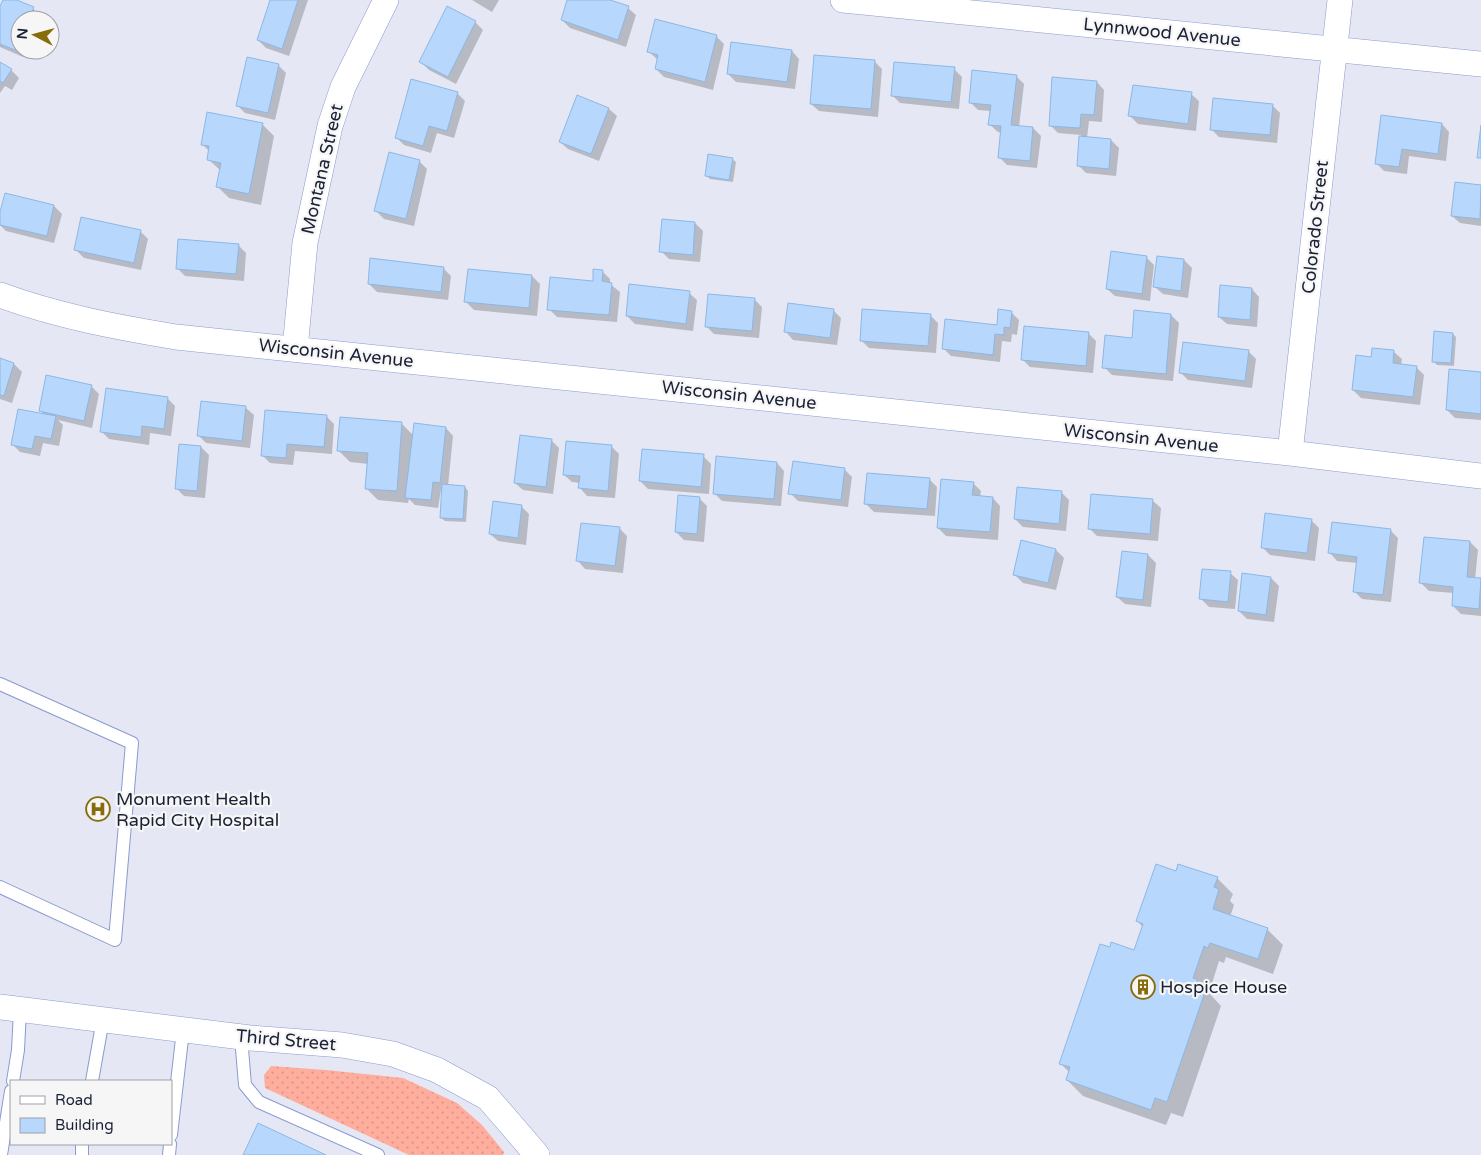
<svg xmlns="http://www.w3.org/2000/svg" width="1481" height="1155" viewBox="0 0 1481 1155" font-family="'Varela Round',sans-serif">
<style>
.grass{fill:url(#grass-dots)}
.shadow{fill:#0003}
.building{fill:#b7d8fc;stroke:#8cb7e6}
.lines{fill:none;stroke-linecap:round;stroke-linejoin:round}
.service-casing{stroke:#8a9ad0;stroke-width:14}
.minor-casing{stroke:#8a9ad0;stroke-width:26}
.service{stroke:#fff;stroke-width:12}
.minor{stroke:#fff;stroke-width:25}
.labels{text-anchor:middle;stroke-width:4.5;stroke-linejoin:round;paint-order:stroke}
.street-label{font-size:18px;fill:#1a2035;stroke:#f6f6f6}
.poi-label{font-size:18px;fill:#1a2035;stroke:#f6f6f6;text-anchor:start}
</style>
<defs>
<pattern id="grass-dots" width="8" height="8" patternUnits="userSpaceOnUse" patternTransform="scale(1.25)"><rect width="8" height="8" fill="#ffad9d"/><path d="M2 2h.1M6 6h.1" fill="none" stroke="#da9588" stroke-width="1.8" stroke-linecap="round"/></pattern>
</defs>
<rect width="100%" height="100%" fill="#e5e8f4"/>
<path class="grass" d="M271,1066L326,1070L403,1078L457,1103L482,1125L504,1152L503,1155H409L265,1088L264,1075Z"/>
<path class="shadow" d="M4,0H14L33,9L41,16L40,20H20V50H26L23,57L0,47V9Z
M272,0H308L289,56L266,48L258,40Z
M472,0H499L492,12Z
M569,0H606L628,8L636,15L626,47L570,28L562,20Z
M475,22L483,30L456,84L429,70L421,62Z
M716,36L724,44L713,90L664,77L656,69L658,60L648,51Z
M792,51L799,59L795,89L736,82L728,74Z
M874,61L882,69L878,117L819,111L811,104Z
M0,64L11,70L19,78L12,90L5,86L0,93Z
M278,65L286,73L275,120L245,113L237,105Z
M954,69L962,77L959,109L900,103L892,95Z
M1016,76L1024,84L1019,127L1033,128L1041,136L1037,168L1007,165L999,157L1002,133L998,132L990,125L991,111L978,110L970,102Z
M1097,82L1104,90L1102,122L1089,121L1087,138L1111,140L1119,148L1116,176L1086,173L1078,165L1081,135L1058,133L1050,125Z
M457,93L465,101L454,138L437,133L431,153L404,145L396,137Z
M1191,94L1199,101L1196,131L1138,124L1130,116Z
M1272,105L1280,113L1277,143L1219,137L1211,129Z
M609,109L617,116L599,161L568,149L560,142Z
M262,124L274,136L261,205L229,198L218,187L221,171L208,159L210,152L202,144Z
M1442,124L1449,132L1446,161L1409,156L1407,174L1384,171L1376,163Z
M732,159L736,162L733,182L710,179L706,175Z
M419,161L427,169L414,226L384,219L376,211Z
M1456,183L1481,186V226L1460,223L1452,216Z
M6,194L54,206L62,214L54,243L6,231L0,225V217Z
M695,223L703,231L700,262L669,259L661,251Z
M140,231L148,239L141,270L84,258L76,250Z
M238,245L246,253L244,281L185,276L177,268Z
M1146,257L1154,265L1150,301L1115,296L1107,289Z
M1184,260L1192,268L1188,298L1163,294L1155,287Z
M443,268L451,276L448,300L377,292L369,284Z
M469,270L532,276L540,284L537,316L474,310L466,302Z
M602,271L610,279V284L620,292L617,322L557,317L549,309L594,282Z
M1252,289L1259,297L1257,327L1227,324L1219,317Z
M689,293L697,300L693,331L635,324L627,316Z
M754,299L762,307L759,338L714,334L706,326Z
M833,310L841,318L837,345L793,340L786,332Z
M1011,312L1019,320L1017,335L1012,334L1011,342L1002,341L1000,362L951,356L943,348L998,326Z
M930,315L938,323L936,353L869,348L861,340Z
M1171,315L1179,323L1173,381L1112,375L1104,367L1133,339Z
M1088,333L1096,341L1093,373L1030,367L1022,359Z
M1453,334L1456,337L1454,366L1437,365L1433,361Z
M1248,351L1256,359L1252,388L1188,380L1180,372Z
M1394,352L1402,359L1401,366L1416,367L1424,375L1420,405L1361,398L1353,390L1372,358Z
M0,360L14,364L22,372L12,403L0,399Z
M1481,373V420L1455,418L1447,410Z
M91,386L99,394L92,428L58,420L63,425L59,446L43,443L40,456L20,452L12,444L45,416L40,410Z
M167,398L175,406L171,436L150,433L149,445L109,439L101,431Z
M246,408L254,415L250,448L206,443L198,435Z
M326,416L334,424L332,454L295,451L293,465L270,463L262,455Z
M402,424L414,436L446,428L453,436L448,486L465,487L468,491L466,522L445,521L441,518L443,490H441L438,508L415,505L409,499L408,503L378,500L366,488L369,464L350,462L338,450Z
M551,440L559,448L553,494L523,490L515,483Z
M611,446L619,454L615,498L587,496L580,488V483L572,482L564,475Z
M201,447L209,455L205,498L184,496L176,488Z
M703,456L711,464L709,494L648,489L640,481Z
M777,463L784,471L781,506L722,501L714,493Z
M844,469L852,477L848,507L798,501L790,493Z
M929,479L937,487L935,516L874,512L866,504Z
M973,483L981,491L980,497L993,498L1000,506L998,540L946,536L938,528Z
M1061,492L1069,500L1066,531L1023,527L1015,519Z
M699,498L707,506L704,542L684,540L676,532Z
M1153,501L1161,508L1158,541L1097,536L1089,528Z
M521,506L529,514L526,545L498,541L490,534Z
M1311,520L1319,528L1315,561L1270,555L1262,547Z
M619,528L627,536L623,573L585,569L578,561Z
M1390,530L1398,538L1391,602L1362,599L1354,591L1358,563L1337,561L1330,553Z
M1470,542L1478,550L1475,579L1481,580V616L1461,614L1453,606L1454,593L1429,591L1421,583Z
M1056,550L1064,558L1056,590L1023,583L1015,575Z
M1148,555L1156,563L1151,607L1125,604L1117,597Z
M1230,573L1238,580L1235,609L1209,607L1201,599Z
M1271,578L1279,586L1274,622L1247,619L1239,611Z
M1177,872L1217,878L1233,894L1230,901L1234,905L1230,917L1267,929L1283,945L1273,974L1226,957L1224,963L1219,961L1209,993L1221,1006L1183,1117L1171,1113L1166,1125L1083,1096L1067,1080L1070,1073L1060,1063L1111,948L1135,952L1143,927L1137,921Z"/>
<path class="building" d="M3,0H17L34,7L29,20H20V40L15,50L0,44V6Z
M270,0H298L282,49L257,40Z
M567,0H610L629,6L618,40L561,20Z
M447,6L476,21L448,77L419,62Z
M655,19L717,35L705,82L655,69L658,55L647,52Z
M731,42L792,50L787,82L727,74Z
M814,55L875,60L871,109L810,104Z
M247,57L279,64L268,113L236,106Z
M0,62L12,69L3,83L0,81Z
M894,62L955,67L951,102L891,96Z
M972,70L1017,75L1011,125L1033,127L1030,161L998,158L1001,126L988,125L991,105L969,103Z
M1052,77L1097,81L1094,115L1081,114L1080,128L1049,126Z
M411,79L458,92L447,131L429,126L423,146L395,138Z
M1133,85L1192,92L1188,124L1128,116Z
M577,95L609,108L591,154L559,142Z
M1213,98L1273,104L1270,135L1210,130Z
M207,112L263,123L249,194L216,187L221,163L207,160L209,146L201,145Z
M1381,115L1442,123L1438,154L1402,149L1399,167L1375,164Z
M1481,125V158H1477Z
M1079,136L1111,139L1109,169L1077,166Z
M389,152L420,160L406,219L374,211Z
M708,154L733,158L729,180L705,176Z
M1455,182L1481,185L1480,219L1451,216Z
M5,193L54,205L47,236L0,225V212Z
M81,217L141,230L134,263L74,250Z
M662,219L695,222L693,255L659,252Z
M178,239L239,244L236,274L176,269Z
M1111,251L1147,256L1142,294L1106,289Z
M1157,256L1184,259L1181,291L1153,287Z
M370,258L444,267L441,292L368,284Z
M468,269L532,275L529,308L464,302Z
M593,269L603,270L602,281L612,283L609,315L547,310L550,277L593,281Z
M629,284L690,291L686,324L626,316Z
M1220,285L1252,288L1250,320L1218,317Z
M708,294L755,298L752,331L705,327Z
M788,303L834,309L830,338L784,332Z
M862,309L931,314L928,346L860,341Z
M998,309L1012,311L1010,328L1004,327V335L995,334L993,355L942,349L945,319L997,325Z
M1134,310L1171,314L1166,374L1102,368L1105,335L1132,338Z
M1024,326L1089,332L1086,366L1021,360Z
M1434,331L1453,333L1451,363L1432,362Z
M1183,342L1249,350L1245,381L1179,373Z
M1372,348L1394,350L1393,363L1417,366L1413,397L1352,390L1356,355L1371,357Z
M0,358L14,363L4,396L0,395Z
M1449,369L1481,372V414L1446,410Z
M46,375L92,385L84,421L39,411Z
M106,388L168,397L164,429L142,426L141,437L100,432Z
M201,401L246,406L242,441L197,436Z
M18,409L56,416L51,439L35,436L32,449L11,445Z
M265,410L327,415L324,447L287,444L286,458L261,456Z
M340,417L402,422L397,491L365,489L368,453L337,451Z
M414,423L446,427L440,483L433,482L431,500L405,498Z
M520,435L552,439L546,487L514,483Z
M566,441L612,445L608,491L578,488L580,476L563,475Z
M179,444L201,446L197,491L175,489Z
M642,449L704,454L701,487L639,481Z
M716,456L777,462L774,499L713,494Z
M793,461L845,468L841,500L788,494Z
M867,473L930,478L927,509L864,504Z
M941,479L974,482L972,495L993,497L990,532L937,528Z
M442,484L465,486L463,519L440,518Z
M1017,487L1062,491L1059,524L1014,519Z
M1091,494L1153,499L1150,534L1088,529Z
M678,495L700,497L697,534L675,532Z
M493,501L522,505L518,538L489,534Z
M1265,513L1312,519L1307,553L1261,548Z
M1332,522L1391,529L1383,595L1353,592L1357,557L1328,553Z
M581,523L620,527L615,566L576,561Z
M1424,537L1470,541L1467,577L1481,578L1479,609L1452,606L1453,587L1419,583Z
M1021,540L1056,549L1048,583L1013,575Z
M1122,551L1148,554L1143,600L1116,597Z
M1202,569L1231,571L1228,602L1199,599Z
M1242,573L1271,577L1266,615L1238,611Z
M1156,864L1176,871L1178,864L1218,877L1214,887L1219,889L1213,909L1268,928L1258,959L1210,943L1208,948L1204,946L1193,978L1198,980L1196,985L1206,989L1167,1102L1155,1098L1151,1110L1066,1080L1070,1067L1059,1064L1100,944L1110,947L1111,942L1134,950L1143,924L1136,921Z
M258,1123L326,1155H243Z"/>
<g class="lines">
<g class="service-casing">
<path id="service" d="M0,684L132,743L115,940L0,887
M241,1037L245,1085L259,1102L378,1155
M13,1081L18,1050L20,1010
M92,1081L103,1019
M171,1135L183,1030
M1,1155L11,1091
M82,1155V1144
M169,1155L170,1144"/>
</g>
<g class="minor-casing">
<path id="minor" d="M843,0L1481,64
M0,295C57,316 116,327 176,337L1290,453L1481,476
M295,349L305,243L330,126L343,87L386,0
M1290,453L1340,0
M0,1007L250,1038L342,1045L393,1054L437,1070L488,1098L537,1155"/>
</g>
<use href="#service" class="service"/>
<use href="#minor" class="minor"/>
</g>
<defs>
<g id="hospital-ring" transform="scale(1.25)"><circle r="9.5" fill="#f6f6f6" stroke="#866c0a" stroke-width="1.5"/><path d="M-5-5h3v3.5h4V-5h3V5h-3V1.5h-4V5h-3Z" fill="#866c0a"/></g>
<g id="building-ring" transform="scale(1.25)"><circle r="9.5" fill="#f6f6f6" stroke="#866c0a" stroke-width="1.5"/><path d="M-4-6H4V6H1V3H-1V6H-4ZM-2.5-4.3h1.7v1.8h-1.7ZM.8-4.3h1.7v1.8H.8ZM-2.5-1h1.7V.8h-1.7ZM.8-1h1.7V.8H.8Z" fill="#866c0a"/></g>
</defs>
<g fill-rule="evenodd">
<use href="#hospital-ring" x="98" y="809"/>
<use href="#building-ring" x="1143" y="987"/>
</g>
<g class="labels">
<g class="street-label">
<text transform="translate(1162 32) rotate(6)" y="6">Lynnwood Avenue</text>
<text transform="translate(322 169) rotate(-77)" y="6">Montana Street</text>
<text transform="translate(1315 227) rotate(-84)" y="6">Colorado Street</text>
<text transform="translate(336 353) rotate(6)" y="6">Wisconsin Avenue</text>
<text transform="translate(739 395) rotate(6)" y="6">Wisconsin Avenue</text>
<text transform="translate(1141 438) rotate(6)" y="6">Wisconsin Avenue</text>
<text transform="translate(286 1040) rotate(5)" y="6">Third Street</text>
</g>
<g class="poi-label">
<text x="116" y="805">Monument Health<tspan x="116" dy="21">Rapid City Hospital</tspan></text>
<text x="1160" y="993">Hospice House</text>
</g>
</g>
<rect x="10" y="1080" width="162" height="65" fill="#f6f6f6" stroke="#9ea0a9"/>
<rect x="20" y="1096" width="25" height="8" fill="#ffffff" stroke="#9ea0a9"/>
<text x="55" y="1105" font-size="15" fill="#1a2035">Road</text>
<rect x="20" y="1118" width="25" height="15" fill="#b7d8fc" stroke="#9ea0a9"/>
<text x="55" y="1130" font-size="15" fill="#1a2035">Building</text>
<g transform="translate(35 35) rotate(276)"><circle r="24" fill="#f6f6f6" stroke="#9ea0a9"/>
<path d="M0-4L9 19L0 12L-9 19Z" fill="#866c0a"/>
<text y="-8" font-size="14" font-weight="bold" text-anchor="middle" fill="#1a2035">N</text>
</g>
</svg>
